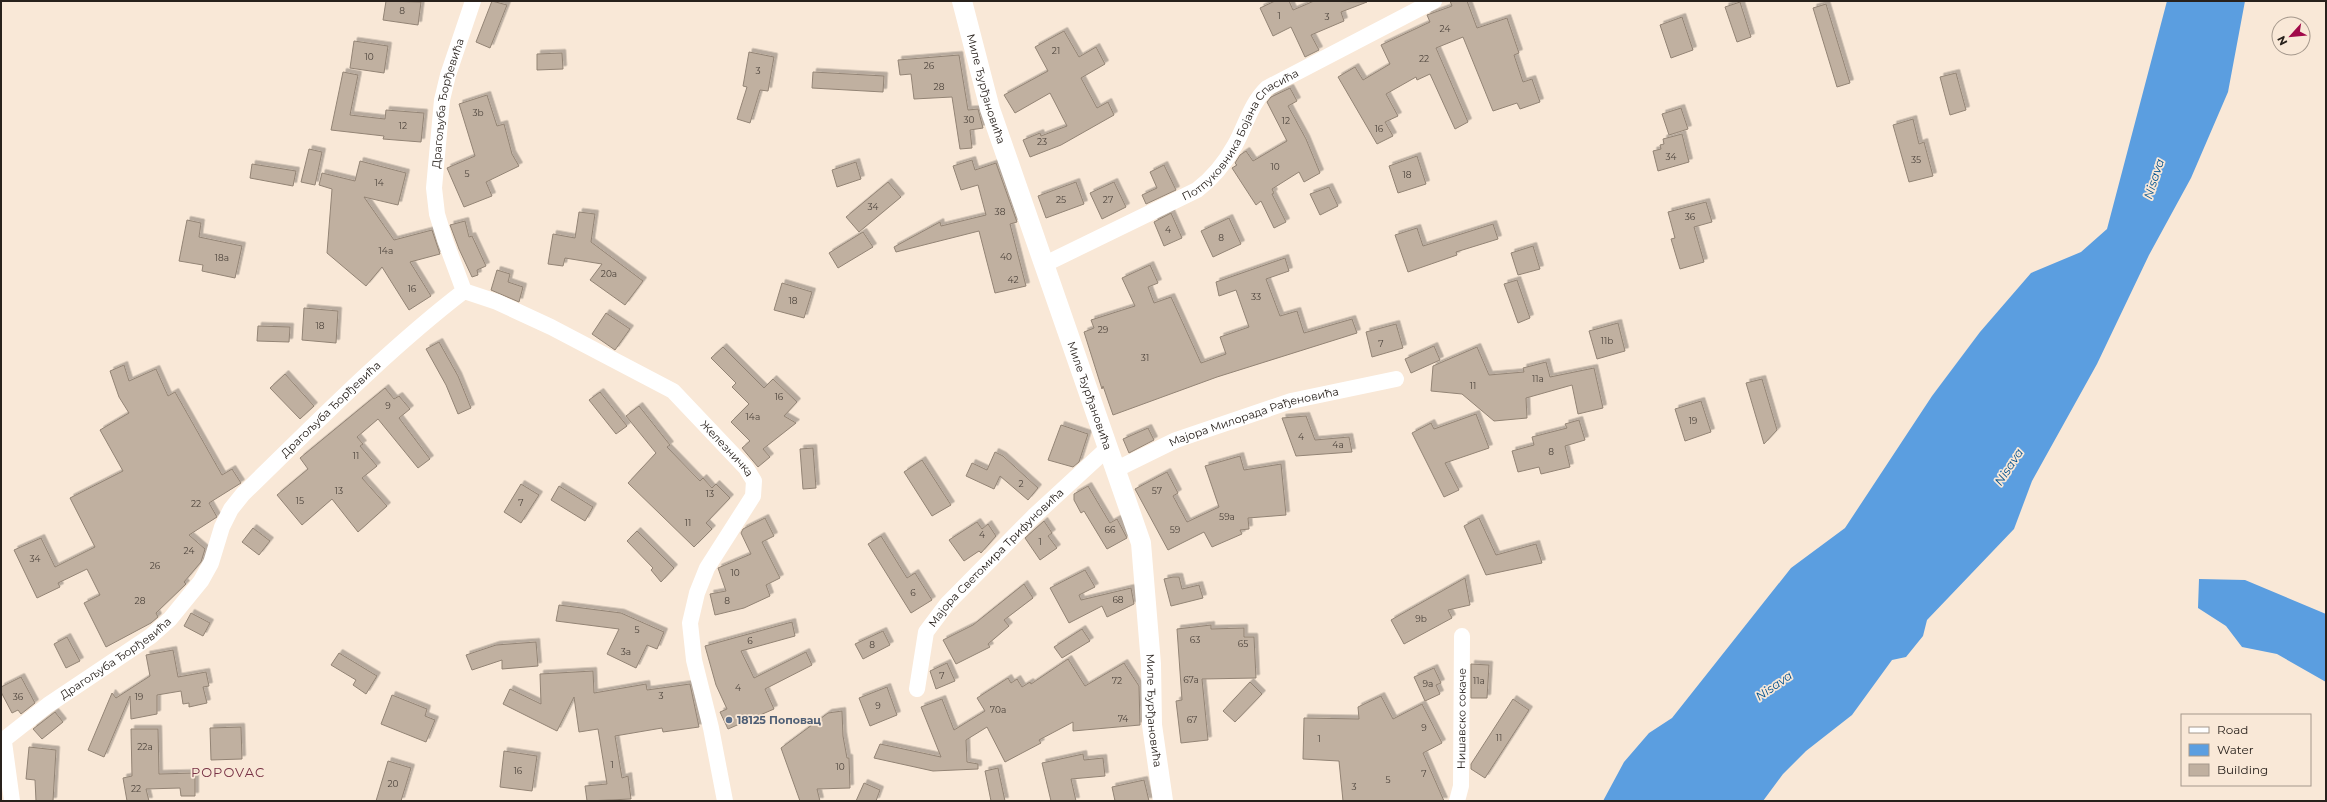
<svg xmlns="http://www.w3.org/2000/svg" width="2327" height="802" viewBox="0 0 2327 802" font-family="Montserrat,sans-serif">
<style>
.water{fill:#5b9ee0}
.building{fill:#c0b0a0;stroke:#938475;filter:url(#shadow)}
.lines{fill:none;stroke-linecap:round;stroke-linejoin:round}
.minor{stroke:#fff;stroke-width:16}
.tertiary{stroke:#fff;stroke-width:20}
.service-dot{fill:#5c6f8a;stroke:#f9e8d7;stroke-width:1.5}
.labels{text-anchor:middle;stroke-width:3.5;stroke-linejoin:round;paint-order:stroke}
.number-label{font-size:9px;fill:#4e453d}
.street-label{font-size:11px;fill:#28211c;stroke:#f9e8d7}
.service-label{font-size:11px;font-weight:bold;fill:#4e5e75;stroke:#f9e8d7;text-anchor:start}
.water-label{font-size:12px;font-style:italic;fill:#045390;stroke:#f9e8d7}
.quarter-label{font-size:13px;letter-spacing:1px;fill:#783245;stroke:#f9e8d7}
</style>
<defs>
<filter id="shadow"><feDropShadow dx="3.5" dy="-3.5" stdDeviation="0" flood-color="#0004"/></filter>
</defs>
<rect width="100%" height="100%" fill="#f9e8d7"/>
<path class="water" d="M2167,1H2245L2228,92L2191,178L2149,255L2097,364L2032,481L2014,529L1927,620L1923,636L1906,657L1892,660L1852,715L1806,751L1783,774L1763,801H1603L1624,762L1649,733L1672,718L1791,568L1845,528L1932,396L1980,332L2031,273L2081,252L2107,229Z
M2199,579L2245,580L2326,614V682L2277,654L2242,647L2226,626L2198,608Z"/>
<path class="building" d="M386,1L421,2L418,25L383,20Z
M492,1L507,5L490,48L476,42Z
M1275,1H1289L1293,10L1314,1L1367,2L1341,12L1344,21L1311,35L1319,50L1305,57L1291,27L1273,36L1260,8Z
M1450,1H1467L1477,28L1507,18L1519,53L1514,55L1523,82L1532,79L1540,102L1520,109L1517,103L1493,111L1463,37L1436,48L1468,122L1455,129L1430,74L1417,80L1416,77L1386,94L1398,116L1385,122L1393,136L1377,144L1338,77L1355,67L1363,80L1390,64L1381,45L1430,22L1427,15L1452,6Z
M1740,2L1751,37L1737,42L1725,7Z
M1826,4L1850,83L1837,87L1813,8Z
M1682,17L1693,50L1671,58L1660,25Z
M1064,31L1079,57L1096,47L1105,64L1081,78L1097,108L1108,102L1114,115L1061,145L1030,157L1023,140L1040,133L1041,136L1067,126L1050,93L1015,113L1004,95L1048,71L1035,47Z
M354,41L388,46L384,73L350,68Z
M749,52L774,57L768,91L760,90L750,123L737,119L747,87L743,86Z
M562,53L563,69L537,70V54Z
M959,55L968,110L978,109L983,128L970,130L972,148L960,149L952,97L914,99L911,74L900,75L898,60Z
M343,72L358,75L350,115L385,119L386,110L424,113L421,142L383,139L384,136L331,130Z
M813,72L884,76L883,92L812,88Z
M1956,73L1966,110L1950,115L1940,77Z
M1290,88L1297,101L1288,106L1306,139L1320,173L1304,182L1299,172L1272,189L1274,193L1272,194L1286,222L1274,228L1261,201L1256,205L1232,168L1237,165L1235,163L1240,155L1246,151L1253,161L1287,141L1267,102L1271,97Z
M487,95L497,126L504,124L512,154L519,166L486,182L492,196L464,207L447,168L475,156L459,104Z
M1681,108L1688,129L1669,135L1662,114Z
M1913,119L1919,144L1924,142L1933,176L1909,182L1893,125Z
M1682,134L1689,162L1658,171L1653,151L1661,149L1660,145L1664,144L1663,139Z
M309,149L322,152L315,185L301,182Z
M1417,156L1426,184L1398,193L1389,166Z
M972,160L975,170L996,163L1017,222L1010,224L1026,286L995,293L979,231L896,252L894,247L940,222L941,226L986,215L978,185L961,190L953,166Z
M360,161L406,173L398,205L364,197L394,240L432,230L440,254L410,262L431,296L409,310L382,267L366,286L327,253L332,189L319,185L322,173L355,181Z
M856,162L861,179L837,187L832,170Z
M252,164L296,171L293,186L250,178Z
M1164,165L1176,190L1146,204L1142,195L1157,188L1150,172Z
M888,182L901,197L859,232L846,217Z
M1076,182L1084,204L1046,218L1038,196Z
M1114,182L1126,207L1102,219L1090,193Z
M1329,187L1338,206L1320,215L1310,194Z
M1706,202L1712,222L1694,227L1704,262L1680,269L1671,239L1675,238L1668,212Z
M579,212L595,214L591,242L643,281L625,305L590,280L602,264L565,258L563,266L548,264L553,234L575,238Z
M1171,213L1182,238L1164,246L1154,222Z
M1229,218L1241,244L1213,257L1201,231Z
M187,220L201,223L199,237L242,246L235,278L202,271L203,265L179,261Z
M465,221L469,237L472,236L486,266L477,270L478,275L472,277L459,249L450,225Z
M1493,224L1498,239L1456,252L1457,255L1408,272L1395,235L1417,228L1423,246Z
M863,232L873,247L838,268L829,253Z
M1533,246L1540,269L1518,275L1511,253Z
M1285,258L1289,271L1266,279L1280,316L1297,311L1304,333L1352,319L1357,333L1217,377L1113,415L1103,386L1102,389L1084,332L1094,328L1091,320L1135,306L1122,278L1150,265L1158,283L1148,287L1154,303L1171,297L1201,363L1226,354L1220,337L1249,327L1236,290L1219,296L1216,282Z
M497,270L510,274L508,282L523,287L519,302L491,290Z
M1517,280L1530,318L1518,323L1504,284Z
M782,283L812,292L804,318L774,310Z
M304,308L338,311L336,343L302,340Z
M606,313L630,329L615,350L592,334Z
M1618,323L1625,351L1597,359L1589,331Z
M1396,324L1403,348L1372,357L1366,332Z
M258,326L290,327L289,342L257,341Z
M439,342L458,376L471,408L458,414L446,385L426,349Z
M1434,346L1440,360L1411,373L1405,359Z
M723,347L764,388L773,379L797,402L784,416L796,423L763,449L770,457L758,467L742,448L750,441L731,422L749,404L732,387L736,383L711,358Z
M1477,347L1489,375L1524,372L1523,368L1546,362L1550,377L1594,368L1603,408L1578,414L1572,385L1526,398L1527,418L1494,421L1462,394L1431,391L1433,366Z
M124,365L129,381L156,369L168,396L175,392L222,475L232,469L241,483L209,503L217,517L189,535L205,549L201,562L184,582L186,584L156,613L158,617L151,623L106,647L84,603L100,595L87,569L58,583L60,587L37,598L14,550L41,538L55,567L95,547L70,498L123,471L100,430L129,413L119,397L110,371Z
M285,374L314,406L300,419L270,388Z
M1762,379L1777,430L1764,444L1746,383Z
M385,388L394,399L399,396L410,409L399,418L430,459L418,468L378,419L357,437L363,444L360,446L377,466L362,478L387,506L358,532L332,499L302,525L277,495L308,469L300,458Z
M600,392L627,426L616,434L589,400Z
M1701,401L1711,432L1685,441L1675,409Z
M639,406L670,445L667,447L700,481L703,478L712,488L716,484L730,498L706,523L712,529L694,547L628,483L656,453L626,416Z
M1476,414L1489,448L1445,463L1459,490L1444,497L1412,433L1431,423L1434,429Z
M1306,416L1315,440L1349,437L1352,452L1296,456L1282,418Z
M1579,420L1585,440L1565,446L1570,467L1541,474L1539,467L1518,472L1512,451L1534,445L1532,437L1567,428L1565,424Z
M1061,425L1088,434L1079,462L1073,467L1048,460Z
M1148,428L1154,440L1129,453L1123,439Z
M813,448L816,488L803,489L800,449Z
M995,452L1003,456L1038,488L1028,500L1000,476L994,489L966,476L972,463L987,470Z
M1240,456L1244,470L1281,464L1286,515L1248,518L1249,529L1240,530L1242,534L1212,547L1204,532L1168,550L1135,489L1167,472L1178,493L1173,496L1187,522L1219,507L1205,466Z
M922,460L951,505L932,516L904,472Z
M521,484L539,495L521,523L504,512Z
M559,486L593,507L585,521L551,500Z
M1088,486L1110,523L1117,519L1127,538L1107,549L1084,511L1081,513L1074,500V494Z
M765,518L774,536L762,542L780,578L766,585L770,596L744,608L715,615L710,594L726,591L718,568L751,554L741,533L743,529Z
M1479,518L1496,555L1536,544L1542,563L1486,575L1464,526Z
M1044,521L1052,533L1048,536L1057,548L1040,560L1025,538Z
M977,522L982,529L988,524L996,536L981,553L979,551L964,561L949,540Z
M253,528L270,541L259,555L242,542Z
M637,531L674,568L661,582L651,570L653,568L627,541Z
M881,536L907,578L915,573L932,600L911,613L868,544Z
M1085,570L1095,587L1079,595L1081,600L1131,588L1134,604L1107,617L1102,606L1069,623L1050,588Z
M1173,577H1179L1182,589L1199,585L1203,598L1171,606L1164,579Z
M1465,578L1470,605L1448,610L1452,618L1404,644L1391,620Z
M1024,584L1033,598L1004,620L1009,626L988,644L990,647L956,664L943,640L973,625Z
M559,605L621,613L664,632L657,649L647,645L636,668L607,654L619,629L556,621Z
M191,613L210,623L203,636L184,626Z
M792,622L795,636L741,651L754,678L806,652L812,665L765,689L774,709L728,729L720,712L727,709L716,685L705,646Z
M1211,625V629L1244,628V637H1254L1256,678L1202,679L1208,740L1181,743L1176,701L1182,700L1177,629Z
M1082,629L1090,641L1062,658L1054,647Z
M883,631L890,645L863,659L855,644Z
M67,637L80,661L66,668L54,644Z
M536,642L538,666L502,669V660L472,670L466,655L496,645Z
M173,650L178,677L206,672L209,686L203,687L207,703L189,707V703L183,704L181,691L157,695V714L131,719L130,696L104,757L88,750L112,693L116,698L150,676L146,655Z
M339,653L377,676L366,694L353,685L356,680L331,665Z
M1068,659L1085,686L1124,663L1139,686L1140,725L1073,731V722L1039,740L1041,743L1005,762L987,727L966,740L967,762L978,764V769L933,771L874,758L880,744L941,757L921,707L942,699L954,730L985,711L977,698L1008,678L1011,683L1017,679L1022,687L1030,682L1031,684Z
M947,663L955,681L936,689L930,671Z
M1471,664L1489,665L1487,698H1471Z
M1434,668L1441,683L1436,685L1440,694L1425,701L1414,677Z
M593,671L594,693L646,684L647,690L690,684L699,727L663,732L662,728L615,736L622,778L628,776L631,799L587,801L585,786L607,784L598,729L579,732L574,697L557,731L503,704L510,689L541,704L540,674Z
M21,677L35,703L21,714L18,710L12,713L1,692V687Z
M1250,682L1262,694L1235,722L1223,711Z
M887,687L897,715L870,726L859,698Z
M392,695L427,709L425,716L435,720L426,742L381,724Z
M1381,696L1393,719L1422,704L1442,743L1423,753L1444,801H1343L1339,761L1303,759L1304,718L1359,719L1358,707Z
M1513,699L1529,710L1485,778L1471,769V764Z
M842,711L843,736L847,758H849L850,788L817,789L820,801H800L781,748L828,713Z
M55,712L63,722L42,739L33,729Z
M241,727L242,759L211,760L210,728Z
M131,729H158L159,774L195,773V796H181L180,788L146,789L149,801H127L123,778L132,776Z
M29,747L56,750L53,801H36L35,780L26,779Z
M504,751L537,756L532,791L500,787Z
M1083,754L1084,760L1103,758L1105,776L1071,779L1076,801H1051L1042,763Z
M388,761L411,768L401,801H376Z
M998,768L1005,801H991L985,771Z
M1144,780L1149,801H1115L1112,787Z
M864,783L880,790L876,801H856Z"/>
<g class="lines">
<g class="minor">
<path id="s1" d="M1043,265L1197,190C1213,178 1225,163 1235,145C1246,125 1251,103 1267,88L1434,1"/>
<path id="s2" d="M464,291L497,302L551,327L673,391L746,468L754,481L753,496L707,568L697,593L690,623L694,660L711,728L725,801"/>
<path id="s3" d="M1117,469L1176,440L1291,401L1396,379"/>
<path id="s4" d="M917,689L926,632L947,604L1034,516L1109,447"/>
<path id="s5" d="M1,742L48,705L151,636L170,619L201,581L211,563L222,527L231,509L243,494C315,424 385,352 464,291L445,240L437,214L434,188L442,100L448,75L473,1"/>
<path d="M4,742L12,801"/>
<path id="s6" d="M1457,801L1461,786L1462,636"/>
</g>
<path class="tertiary" id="s7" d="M962,1L990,109L1141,543L1151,664L1152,725L1163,801"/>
</g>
<circle class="service-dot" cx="729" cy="720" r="4"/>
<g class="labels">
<g class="number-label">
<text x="402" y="14">8</text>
<text x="1279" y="19">1</text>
<text x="1327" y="20">3</text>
<text x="1445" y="32">24</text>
<text x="1056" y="54">21</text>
<text x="369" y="60">10</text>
<text x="1424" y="62">22</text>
<text x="929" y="69">26</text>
<text x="758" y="74">3</text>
<text x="939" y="90">28</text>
<text x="478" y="116">3b</text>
<text x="969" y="123">30</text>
<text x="1286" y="124">12</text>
<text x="403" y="129">12</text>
<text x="1379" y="132">16</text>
<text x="1042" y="145">23</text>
<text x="1671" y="160">34</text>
<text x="1916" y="163">35</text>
<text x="1275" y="170">10</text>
<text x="467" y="177">5</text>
<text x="1407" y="178">18</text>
<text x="379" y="186">14</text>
<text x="1061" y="203">25</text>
<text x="1108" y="203">27</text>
<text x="873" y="210">34</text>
<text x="1000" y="215">38</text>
<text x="1690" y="220">36</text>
<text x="1168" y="233">4</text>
<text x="1221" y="241">8</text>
<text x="386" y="254">14a</text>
<text x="1006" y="260">40</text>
<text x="222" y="261">18a</text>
<text x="609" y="277">20a</text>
<text x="1013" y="283">42</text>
<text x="412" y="292">16</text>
<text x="1256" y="300">33</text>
<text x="793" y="304">18</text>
<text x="320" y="329">18</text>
<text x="1103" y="333">29</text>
<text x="1607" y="344">11b</text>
<text x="1381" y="347">7</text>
<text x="1145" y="361">31</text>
<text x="1538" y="382">11a</text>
<text x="1473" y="389">11</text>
<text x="779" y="400">16</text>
<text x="388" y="409">9</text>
<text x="753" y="420">14a</text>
<text x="1693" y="424">19</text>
<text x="1301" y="440">4</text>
<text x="1338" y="448">4a</text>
<text x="1551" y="455">8</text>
<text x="356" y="459">11</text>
<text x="1021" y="487">2</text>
<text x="339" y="494">13</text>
<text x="1157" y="494">57</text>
<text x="710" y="497">13</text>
<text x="300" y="504">15</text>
<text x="521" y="506">7</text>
<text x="196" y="507">22</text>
<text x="1227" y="520">59a</text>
<text x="688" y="526">11</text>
<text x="1110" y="533">66</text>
<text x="1175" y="533">59</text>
<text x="982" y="538">4</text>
<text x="1040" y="545">1</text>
<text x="189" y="554">24</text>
<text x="35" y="562">34</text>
<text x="155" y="569">26</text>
<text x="735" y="576">10</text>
<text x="913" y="596">6</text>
<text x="1118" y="603">68</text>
<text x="140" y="604">28</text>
<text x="727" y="604">8</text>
<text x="1421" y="622">9b</text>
<text x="637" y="633">5</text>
<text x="1195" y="643">63</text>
<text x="750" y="644">6</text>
<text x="1243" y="647">65</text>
<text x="872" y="648">8</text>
<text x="626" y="655">3a</text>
<text x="942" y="679">7</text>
<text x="1191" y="683">67a</text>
<text x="1117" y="684">72</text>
<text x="1479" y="684">11a</text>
<text x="1428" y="687">9a</text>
<text x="738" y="691">4</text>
<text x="661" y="699">3</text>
<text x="18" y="700">36</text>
<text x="139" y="700">19</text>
<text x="878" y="709">9</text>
<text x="998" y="713">70a</text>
<text x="1123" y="722">74</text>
<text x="1192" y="723">67</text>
<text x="1424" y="731">9</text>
<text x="1499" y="741">11</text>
<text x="1319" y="742">1</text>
<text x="145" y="750">22a</text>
<text x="612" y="768">1</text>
<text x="840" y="770">10</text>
<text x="518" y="774">16</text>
<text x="1424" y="777">7</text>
<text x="1388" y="783">5</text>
<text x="393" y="787">20</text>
<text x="1354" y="790">3</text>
<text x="136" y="792">22</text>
</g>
<g class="street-label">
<text dy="4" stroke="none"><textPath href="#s7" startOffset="91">Миле Ђурђановића</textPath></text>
<text dy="4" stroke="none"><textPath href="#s5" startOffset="850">Драгољуба Ђорђевића</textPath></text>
<text dy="4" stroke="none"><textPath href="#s1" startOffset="243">Потпуковника Бојана Спасића</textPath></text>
<text dy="4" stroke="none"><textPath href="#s7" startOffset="415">Миле Ђурђановића</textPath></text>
<text dy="4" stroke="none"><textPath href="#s5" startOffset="478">Драгољуба Ђорђевића</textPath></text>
<text dy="4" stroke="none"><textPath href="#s3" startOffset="147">Мајора Милорада Рађеновића</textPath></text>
<text dy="4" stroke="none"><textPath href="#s2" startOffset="311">Железничка</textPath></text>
<text dy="4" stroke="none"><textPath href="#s4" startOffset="160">Мајора Светомира Трифуновића</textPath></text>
<text dy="4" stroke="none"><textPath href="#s5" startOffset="142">Драгољуба Ђорђевића</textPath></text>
<text dy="4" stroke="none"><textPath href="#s7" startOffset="739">Миле Ђурђановића</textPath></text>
<text dy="4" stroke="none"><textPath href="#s6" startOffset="83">Нишавско сокаче</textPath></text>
</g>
<g class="service-label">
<text x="737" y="724">18125 Поповац</text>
</g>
<g class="water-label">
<text transform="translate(2154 179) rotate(-72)" y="4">Nisava</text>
<text transform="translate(2009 467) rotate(-57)" y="4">Nisava</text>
<text transform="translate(1774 686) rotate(-35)" y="4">Nisava</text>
</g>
<g class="quarter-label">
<text x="228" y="777">POPOVAC</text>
</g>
</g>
<rect width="2327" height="802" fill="none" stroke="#28211c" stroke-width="4"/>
<rect x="2181" y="714" width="130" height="72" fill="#f9e8d7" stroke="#a5988c"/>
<rect x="2189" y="727" width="20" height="6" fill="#ffffff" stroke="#a5988c"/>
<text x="2217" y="734" font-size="12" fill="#28211c">Road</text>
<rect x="2189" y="744" width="20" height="12" fill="#5b9ee0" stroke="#a5988c"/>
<text x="2217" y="754" font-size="12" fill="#28211c">Water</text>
<rect x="2189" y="764" width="20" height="12" fill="#c0b0a0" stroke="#a5988c"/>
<text x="2217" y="774" font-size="12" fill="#28211c">Building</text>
<g transform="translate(2291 36) rotate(243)"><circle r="19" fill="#f9e8d7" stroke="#a5988c"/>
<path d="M0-3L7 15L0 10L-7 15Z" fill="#a10949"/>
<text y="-6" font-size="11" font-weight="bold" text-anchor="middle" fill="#28211c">N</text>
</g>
</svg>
